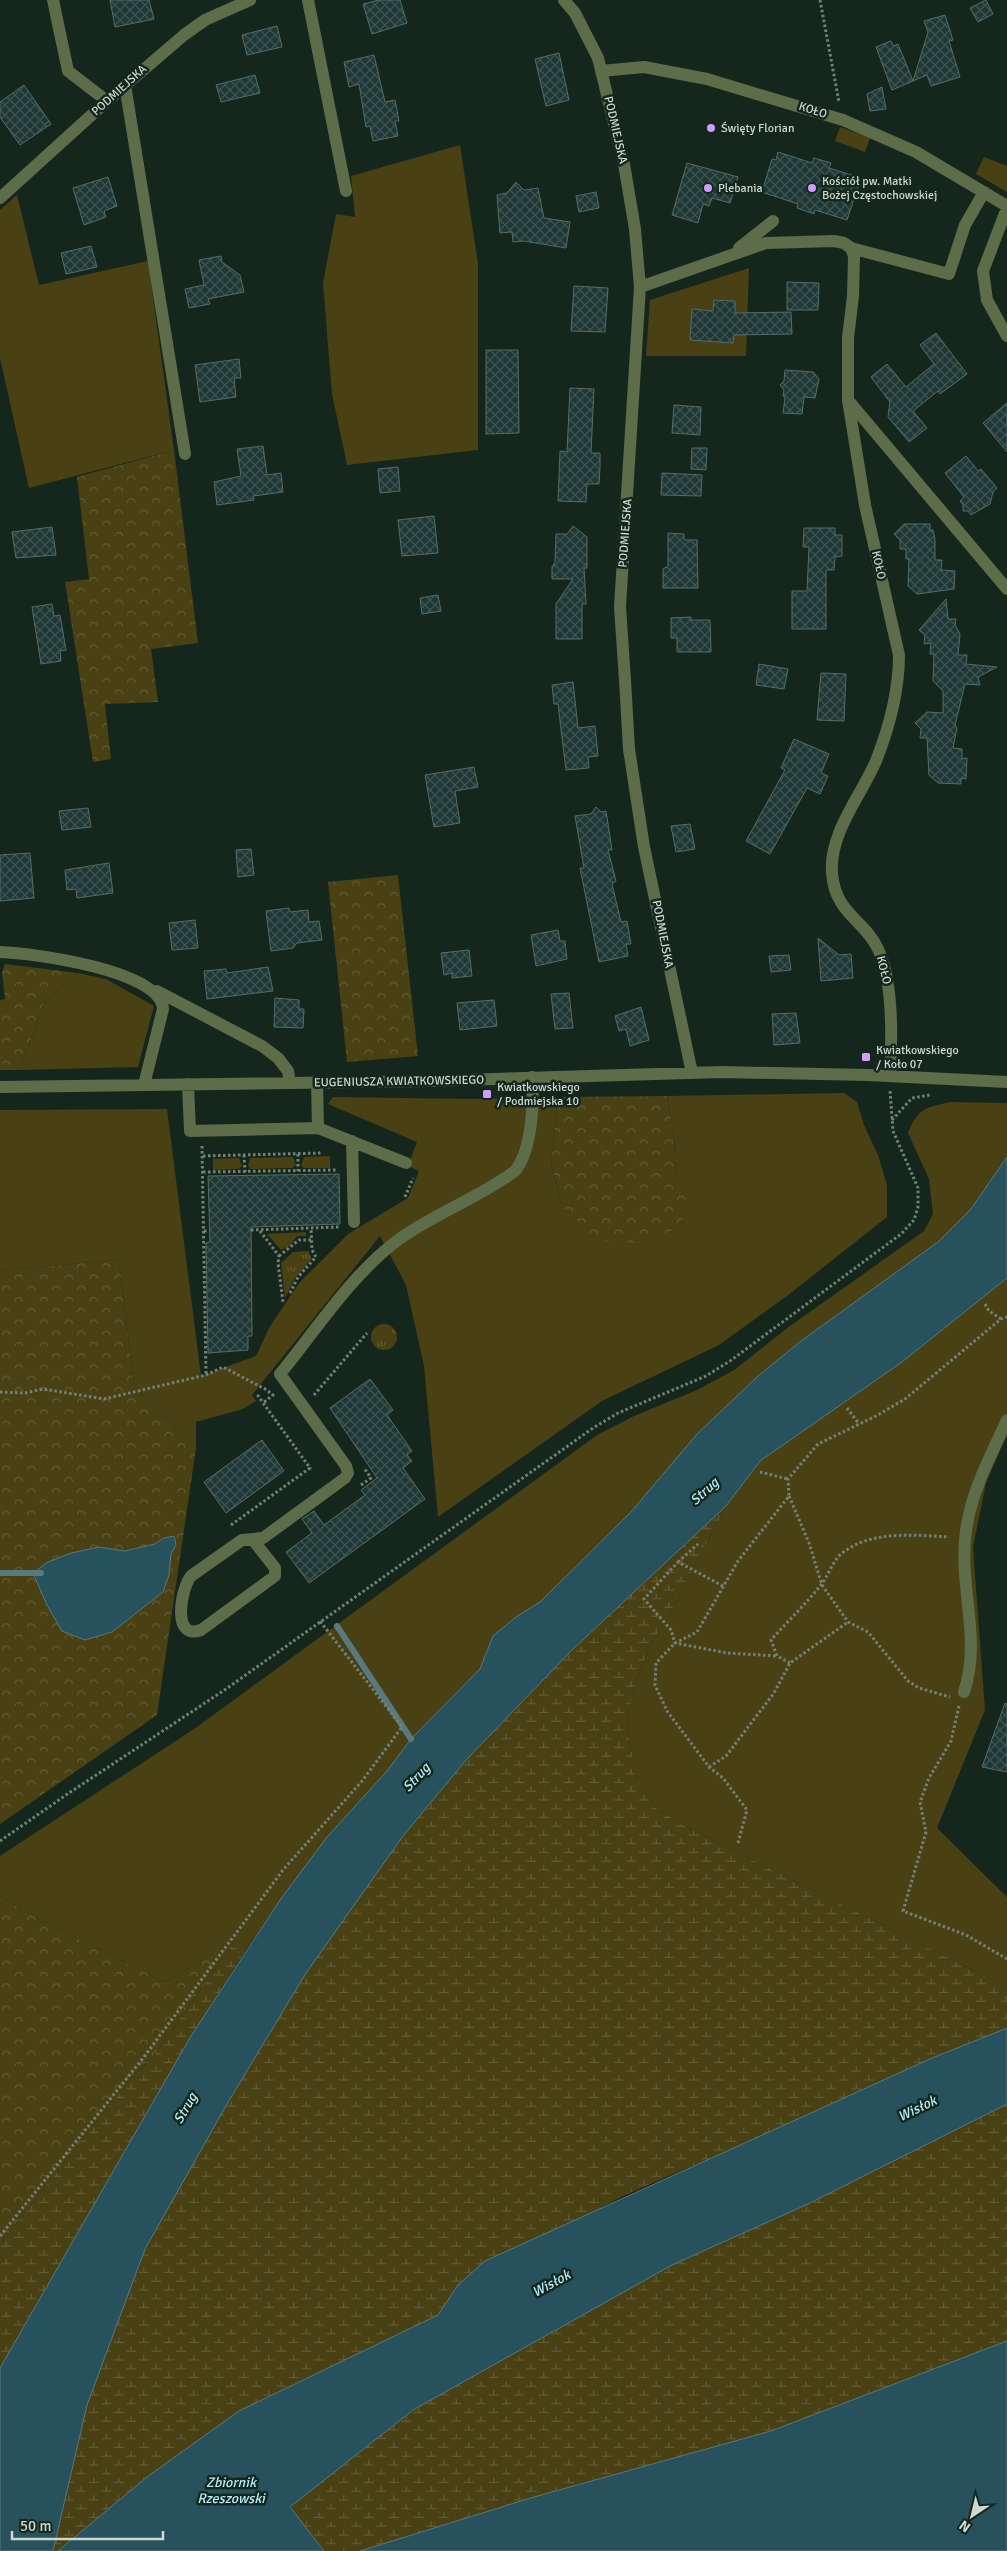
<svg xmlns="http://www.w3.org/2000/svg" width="1007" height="2551" viewBox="0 0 1007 2551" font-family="Signika,sans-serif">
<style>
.grass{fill:#494013}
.forest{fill:url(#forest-crowns);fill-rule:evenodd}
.wetland{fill:url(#wetland-marsh)}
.park{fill:url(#park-tufts)}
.water{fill:#27515c;stroke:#587a7f}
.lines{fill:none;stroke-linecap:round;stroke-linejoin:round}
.stream{stroke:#587a7f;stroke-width:6}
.building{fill:url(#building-cross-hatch);stroke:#536d6a}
.path{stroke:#738279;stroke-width:3;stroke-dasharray:2.5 2.5;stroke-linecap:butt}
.minor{stroke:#5d6c49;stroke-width:12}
.poi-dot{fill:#d09dfe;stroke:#15271c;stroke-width:2}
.labels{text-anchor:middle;stroke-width:5;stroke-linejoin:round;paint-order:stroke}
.street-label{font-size:12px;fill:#ccd8d0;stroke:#15271c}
.poi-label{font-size:12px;fill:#ccd8d0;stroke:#15271c;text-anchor:start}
.water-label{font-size:14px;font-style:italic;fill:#b3ecfc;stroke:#15271c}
</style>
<defs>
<pattern id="forest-crowns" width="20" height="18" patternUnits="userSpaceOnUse" patternTransform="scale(1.25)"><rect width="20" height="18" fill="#494013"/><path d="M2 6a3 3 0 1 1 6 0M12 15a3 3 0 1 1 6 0" fill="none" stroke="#625b34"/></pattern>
<pattern id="wetland-marsh" width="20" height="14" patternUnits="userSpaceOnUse" patternTransform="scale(1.25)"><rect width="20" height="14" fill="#494013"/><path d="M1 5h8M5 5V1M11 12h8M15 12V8" fill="none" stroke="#625b34"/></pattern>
<pattern id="park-tufts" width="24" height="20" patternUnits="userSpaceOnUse" patternTransform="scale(1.25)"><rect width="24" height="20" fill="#494013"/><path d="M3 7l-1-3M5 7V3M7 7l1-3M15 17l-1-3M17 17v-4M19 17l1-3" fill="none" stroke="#625b34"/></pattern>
<pattern id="building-cross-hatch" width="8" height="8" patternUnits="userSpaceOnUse" patternTransform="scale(1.25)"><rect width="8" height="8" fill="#1f3835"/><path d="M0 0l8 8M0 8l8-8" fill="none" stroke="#3e5451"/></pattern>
</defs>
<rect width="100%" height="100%" fill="#15271c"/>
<path class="grass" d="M840,127L870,138L865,152L835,141Z
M460,145L478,264V450L347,465L332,394L323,283L336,214L355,217L351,176Z
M984,157L1007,166V192L976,174Z
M17,195L39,285L148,261L174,450L29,488L0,358V210Z
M749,268L746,356H646L650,300Z
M78,973L106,979L154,1006L138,1067L20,1070L45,1001Z
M844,1093L857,1102L864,1125L878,1155L887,1185V1217L787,1296L719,1345L602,1401L438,1517L424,1366L406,1285L380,1236L252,1395L256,1401L243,1409L196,1422V1448L134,1386L119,1260L0,1270V1110L167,1109L201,1376L256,1356L269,1328L299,1283L348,1234L408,1198L419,1171L408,1166L417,1142L328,1104L333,1097L473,1099L558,1097L551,1163L562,1205L676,1229L689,1204L676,1179L674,1136L667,1096Z
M950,1102L1007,1103V1157L971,1209L938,1242L801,1341L757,1377L697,1434L631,1512L540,1602L516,1617L493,1636L480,1669L411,1739L387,1771L327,1837L280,1900L248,1947L236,1940L165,1982L41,1920L0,1896V1856L194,1729L597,1435L634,1416L697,1390L734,1370L790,1326L924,1231L933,1214L929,1179L908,1133C918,1108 925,1108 950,1102Z
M330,1156V1168H304L301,1165L304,1157Z
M293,1157L296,1165L292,1168L251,1169L248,1166L250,1158Z
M239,1158L242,1166L239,1169L213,1170V1159Z
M306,1232V1236H297L290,1246L281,1250L267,1234Z
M1007,1278V1435L986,1483L973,1547L985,1710L937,1828L1007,1897V1987L687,1827L654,1807L632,1769V1753L627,1728L628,1715L636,1681L651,1644L671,1611L726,1506L760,1461L902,1362Z"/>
<path class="forest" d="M174,450L198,643L151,649L158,702L105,704L111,759L93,762L65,582L89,579L77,477Z
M398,875L418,1056L347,1062L328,882Z
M5,964L78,973L45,1001L20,1070H0V1000L5,999L2,972Z
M667,1096L674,1136L676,1179L690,1204L677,1229L637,1243L596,1241L562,1205L551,1162L558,1097Z
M119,1260L134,1386L196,1448L157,1715L0,1824V1270ZM174,1536L176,1545L171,1554L169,1575L163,1592L112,1632L85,1640L62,1630L47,1605L33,1573L48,1562L71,1553L99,1547L125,1551L155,1544L164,1538Z
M0,1896L41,1920L165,1982L236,1940L156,2053L131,2078L0,2244Z"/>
<path class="wetland" d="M726,1506L671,1611L651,1644L636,1681L628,1715L627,1728L632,1753V1769L654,1807L687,1827L1007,1987V2028L932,2058L764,2135L623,2196L458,2285L438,2315L239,2411L147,2477L58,2551H53L87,2405L145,2249L227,2104L306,1973L403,1836L466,1760L572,1650Z
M236,1940L248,1947L191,2036L0,2368V2244L131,2078L156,2053Z
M1007,2104V2341L771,2431L534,2497L360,2551H324L290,2507L413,2410L672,2265L808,2204Z"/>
<path class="park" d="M308,1251L312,1259L295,1278L285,1298L281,1263L293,1252Z
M371 1337a13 13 0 1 1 26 0a13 13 0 1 1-26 0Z"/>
<path class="water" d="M1007,1157V1278L902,1362L760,1461L726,1506L572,1650L466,1760L403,1836L306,1973L227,2104L145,2249L87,2405L53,2551H0V2368L191,2036L280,1900L327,1837L387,1771L411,1739L480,1669L493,1636L516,1617L540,1602L631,1512L697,1434L757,1377L801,1341L938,1242L971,1209Z
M174,1536L176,1545L171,1554L169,1575L163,1592L112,1632L85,1640L62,1631L47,1605L33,1573L48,1562L71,1553L99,1547L125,1551L155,1544L164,1538Z
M1007,2028V2104L808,2204L672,2265L413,2410L290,2507L324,2551H58L147,2477L239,2411L438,2315L458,2285L485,2261L932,2058Z
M1007,2341V2551H360L534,2497L771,2431Z"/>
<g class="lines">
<path class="stream" d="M0,1573H41
M337,1626L411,1739"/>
</g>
<path class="building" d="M110,0H149L154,19L115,27Z
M379,0H400L407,23L372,34L363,4Z
M986,0L993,14L978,22L970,8Z
M945,15L953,40L949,41L960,77L931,86L927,75L892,90L876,47L891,41L893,46L898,44L913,81L928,32L924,21Z
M277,26L282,47L247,55L242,35Z
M559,53L569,100L546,106L535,59Z
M374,55L385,102L395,100L399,121H395L398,136L373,141L370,126L366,127L359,84L349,87L344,62Z
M255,75L260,93L221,102L216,85Z
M24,85L51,124L20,145L0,117V102Z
M882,87L886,109L870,111L867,94Z
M778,152L812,163L814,158L831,163L829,168L861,178L847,220L815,210L814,214L797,208L798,204L762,192L772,159L776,160Z
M687,163L738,177L730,203L712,198L709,206L703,204L698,223L672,215Z
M108,177L117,206L104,211L106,217L84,225L73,188Z
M516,182L524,190L538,188L544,218L570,222L566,248L524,241L513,242L512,232L500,233L497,195L507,193Z
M596,192L599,208L579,212L576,196Z
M91,246L97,267L66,274L61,253Z
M221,256L222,262L240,275L244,292L208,299L210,304L189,308L185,289L204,285L199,260Z
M787,282L819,283L818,310H787Z
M574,286L608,288L605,332L571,331Z
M714,300L735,301V313L791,312L792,334L734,335L733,343L690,340L692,309L713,311Z
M936,333L967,374L940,394L938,391L913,411L927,428L909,442L888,417L890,402L871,377L887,364L906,387L934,364L920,345Z
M486,350H518L519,433L486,434Z
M239,359L241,378H234L236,397L200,402L195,365Z
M785,370L813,372L819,379L815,398L804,397L802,414L783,413L785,397L783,396L784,390L780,385L784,381Z
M570,388L594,389L591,453H600V467L599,484H587L586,502L558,501L560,451L567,452Z
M1007,403V452L983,423Z
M674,405L701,407L700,435L672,433Z
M263,446L267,475L281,473L283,492L253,496L254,500L217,505L214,482L241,476L237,449Z
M692,448H707L706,470L691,469Z
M966,456L978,471L981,469L997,488L993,492L990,504L971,515L968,511H963V505L960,501L964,497L945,473Z
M398,467L400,491L380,493L378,469Z
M662,473L702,475L701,496L661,495Z
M434,516L438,553L402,556L398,520Z
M904,524H930V530H933L935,539V560H942L941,570L955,571L954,589L917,594L908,586L909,559H906V549H900V540L894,534Z
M573,526L587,537V568H584L586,604H582V639H556V604L573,579H552V567L555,562L556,534H567Z
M52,527L56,555L16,558L12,532Z
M804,528H835V535H842V556L835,557L834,570H826V629H792V591H807L809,547H803Z
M668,533L684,534V540H697L698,588H663V569L668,566Z
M438,595L441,611L422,614L420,598Z
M946,599L948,619H956L955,625L960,634L958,655H967L966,664L997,667L978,677L980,685L965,684L955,725L957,728L953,748L962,749V759L967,758L966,779L961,778V784L938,783L929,775L927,738H920L921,729L915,723L927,712L943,713V691L933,681L934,654H930L931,643L924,644L925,635L919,630Z
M52,604L54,616L60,615L66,650L60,651L61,661L41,664L32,607Z
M691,617V620H710L711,652H677V638H671V618Z
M759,664L788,669L784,689L756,685Z
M821,673L846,674L844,721L817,720Z
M573,682L578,728L595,726L598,756L588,757L589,768L566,770L558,704H554L552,685Z
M794,739L829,754L821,773L828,776L820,794L807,788L770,854L746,841L785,770L781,768Z
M474,767L478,787L455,791L460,823L434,827L425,775Z
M596,807L601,812L606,811L612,850H608L616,881L612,884L621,922L627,921L631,944H626L628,956L599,962L580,868H584L575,816L591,814Z
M88,808L91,827L62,830L59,811Z
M690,824L695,849L676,852L671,826Z
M251,849L254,875L238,877L236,850Z
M30,853L34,898L0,901V855Z
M109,863L113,893L77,898L76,889L67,890L65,870Z
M289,908L290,912L308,910L309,922L319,921L322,940L297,943L293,948L271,951L266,911Z
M195,920L198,948L172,950L169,923Z
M558,930L560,941H565L567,959L536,966L531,935Z
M818,938L839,955L851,954L853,978L821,981Z
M469,950L472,976L452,978V973L444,975L441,953Z
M789,955L791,970L771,972L769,956Z
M268,967L273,991L207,999L204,971L226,969L227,973Z
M569,993L573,1028L555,1029L551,994Z
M275,998L299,1000V1009H304L303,1028L274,1027Z
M494,1000L497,1026L460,1030L457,1003Z
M641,1007L649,1040L630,1046L626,1029L619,1031L615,1016Z
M796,1013L800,1043L774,1045L772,1014Z
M339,1174L340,1224L251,1227L252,1336H248V1350L208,1353L206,1243L210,1242L208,1176Z
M370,1379L393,1410L387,1415L412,1451L407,1455L412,1461L403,1468L425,1499L309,1583L286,1552L312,1533L302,1519L314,1511L324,1525L365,1495L361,1490L377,1478L330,1408Z
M262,1440L284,1471L226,1513L204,1482Z
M1005,1703L1007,1704V1772L982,1767Z"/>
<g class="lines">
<path class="path" d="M820,0L839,102
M892,1120L912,1098L930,1095
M202,1146L206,1375
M298,1154V1171
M244,1155L245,1172
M203,1156L322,1153
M203,1172L337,1170
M405,1197L413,1178
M251,1230L339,1227
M204,1231H209
M260,1231L279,1256L278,1263L283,1302
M279,1256L299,1240H312
M290,1293L298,1277L316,1257L312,1250L311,1229
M985,1304L989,1311L1001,1319
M0,1392L25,1393L43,1389L104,1399L206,1375L223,1367L265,1389L273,1395L263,1403
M314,1395L367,1333
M847,1408L859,1424
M760,1472L788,1479
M361,1485L371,1478L364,1468
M789,1496L809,1543L822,1585L848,1622L868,1632L908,1681L919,1688L950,1697
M231,1525L310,1468L256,1393
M678,1562L698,1544
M723,1586L678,1562L644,1599L671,1630L675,1643L727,1653L777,1656
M790,1663L777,1656L771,1640C787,1622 805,1605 820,1586C828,1577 832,1562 841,1554C870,1530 914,1535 949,1537
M959,1706L951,1741L929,1778L920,1802L926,1832L903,1911L966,1935L1007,1959
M709,1767L726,1756L774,1693L790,1663L848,1622
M0,1841L66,1795L226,1689L593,1428L618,1413L706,1376L730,1361L901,1234L914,1220L918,1207V1188L893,1131L890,1091
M738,1843L747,1810L723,1778L709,1767L667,1711L655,1685L656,1663L675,1643L697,1632L738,1561L789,1496L788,1479L818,1444L876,1416L905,1399L1001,1319L1007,1317
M0,2236L144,2057L283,1870L362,1781L402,1727L320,1621"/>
<path class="minor" d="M53,0L68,71L107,101
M308,0L346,191
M564,0L575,13L598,58L624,164L635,229L640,287L620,607L625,680L629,749L644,847L692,1073
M601,71L644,67L707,79L843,120L916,152L1007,206
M125,85L185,454
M0,198L107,101L184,35L205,20L250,0
M1007,208L983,271L987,300L1007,336
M739,248L773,221
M851,248L949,274L965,225L984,192
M640,287L766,243L834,241L844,243L851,248L854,256L853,296L848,338V400L865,505L899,655C899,691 889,728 876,761C861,796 829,833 832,873C835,914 865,920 878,949C893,980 892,1041 890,1076
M848,400L1007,589
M0,952C32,953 161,970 163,1009L144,1085
M157,991L262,1046L278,1058L288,1071L290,1083
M317,1082L318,1128L406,1163
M188,1084L190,1131L318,1128
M0,1087L429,1081L721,1072L868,1075L1007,1082
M352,1141L354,1222
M253,1540L275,1568V1576L201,1630C171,1641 181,1588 191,1576L242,1540L263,1538L345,1478L348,1473L346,1466L280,1374C316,1330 352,1274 398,1240C435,1213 479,1198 515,1171C532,1150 534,1103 532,1077
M964,1692C982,1639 958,1585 966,1531C971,1492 991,1455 1007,1420"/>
</g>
<g class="poi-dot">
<circle cx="711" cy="128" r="5"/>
<circle cx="708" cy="188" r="5"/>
<circle cx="812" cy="188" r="5"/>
<rect x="861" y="1052" width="10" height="10" rx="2.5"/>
<rect x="482" y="1089" width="10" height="10" rx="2.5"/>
</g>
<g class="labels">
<g class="street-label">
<text transform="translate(119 90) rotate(-42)" y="4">PODMIEJSKA</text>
<text transform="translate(813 110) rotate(18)" y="4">KOŁO</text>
<text transform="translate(616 130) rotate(77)" y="4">PODMIEJSKA</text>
<text transform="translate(625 533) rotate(-86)" y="4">PODMIEJSKA</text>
<text transform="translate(879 565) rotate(78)" y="4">KOŁO</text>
<text transform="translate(663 934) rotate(79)" y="4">PODMIEJSKA</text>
<text transform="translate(884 970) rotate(76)" y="4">KOŁO</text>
<text transform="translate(399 1081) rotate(-1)" y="4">EUGENIUSZA KWIATKOWSKIEGO</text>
</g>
<g class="poi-label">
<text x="721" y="132">Święty Florian</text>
<text x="822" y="185">Kościół pw. Matki<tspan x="822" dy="14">Bożej Częstochowskiej</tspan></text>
<text x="718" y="192">Plebania</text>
<text x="876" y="1054">Kwiatkowskiego<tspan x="876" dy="14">/ Koło 07</tspan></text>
<text x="497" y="1091">Kwiatkowskiego<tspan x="497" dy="14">/ Podmiejska 10</tspan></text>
</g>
<g class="water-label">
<text transform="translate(704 1491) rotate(-42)" y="5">Strug</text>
<text transform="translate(416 1777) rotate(-47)" y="5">Strug</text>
<text transform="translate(185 2108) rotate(-60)" y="5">Strug</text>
<text transform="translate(917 2108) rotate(-26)" y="5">Wisłok</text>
<text transform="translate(551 2283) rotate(-29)" y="5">Wisłok</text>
<text x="231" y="2487">Zbiornik<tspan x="231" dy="16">Rzeszowski</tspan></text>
</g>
</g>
<g transform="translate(972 2516) rotate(215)" stroke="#15271c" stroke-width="4" paint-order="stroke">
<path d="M0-4L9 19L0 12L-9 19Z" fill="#ccd8d0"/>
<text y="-8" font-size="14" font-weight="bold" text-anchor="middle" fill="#ccd8d0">N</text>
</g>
<path d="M12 2531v8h151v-8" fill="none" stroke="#ccd8d0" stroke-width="2.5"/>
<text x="20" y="2531" font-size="15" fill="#ccd8d0" stroke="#15271c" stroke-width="4" paint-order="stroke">50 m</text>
</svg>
